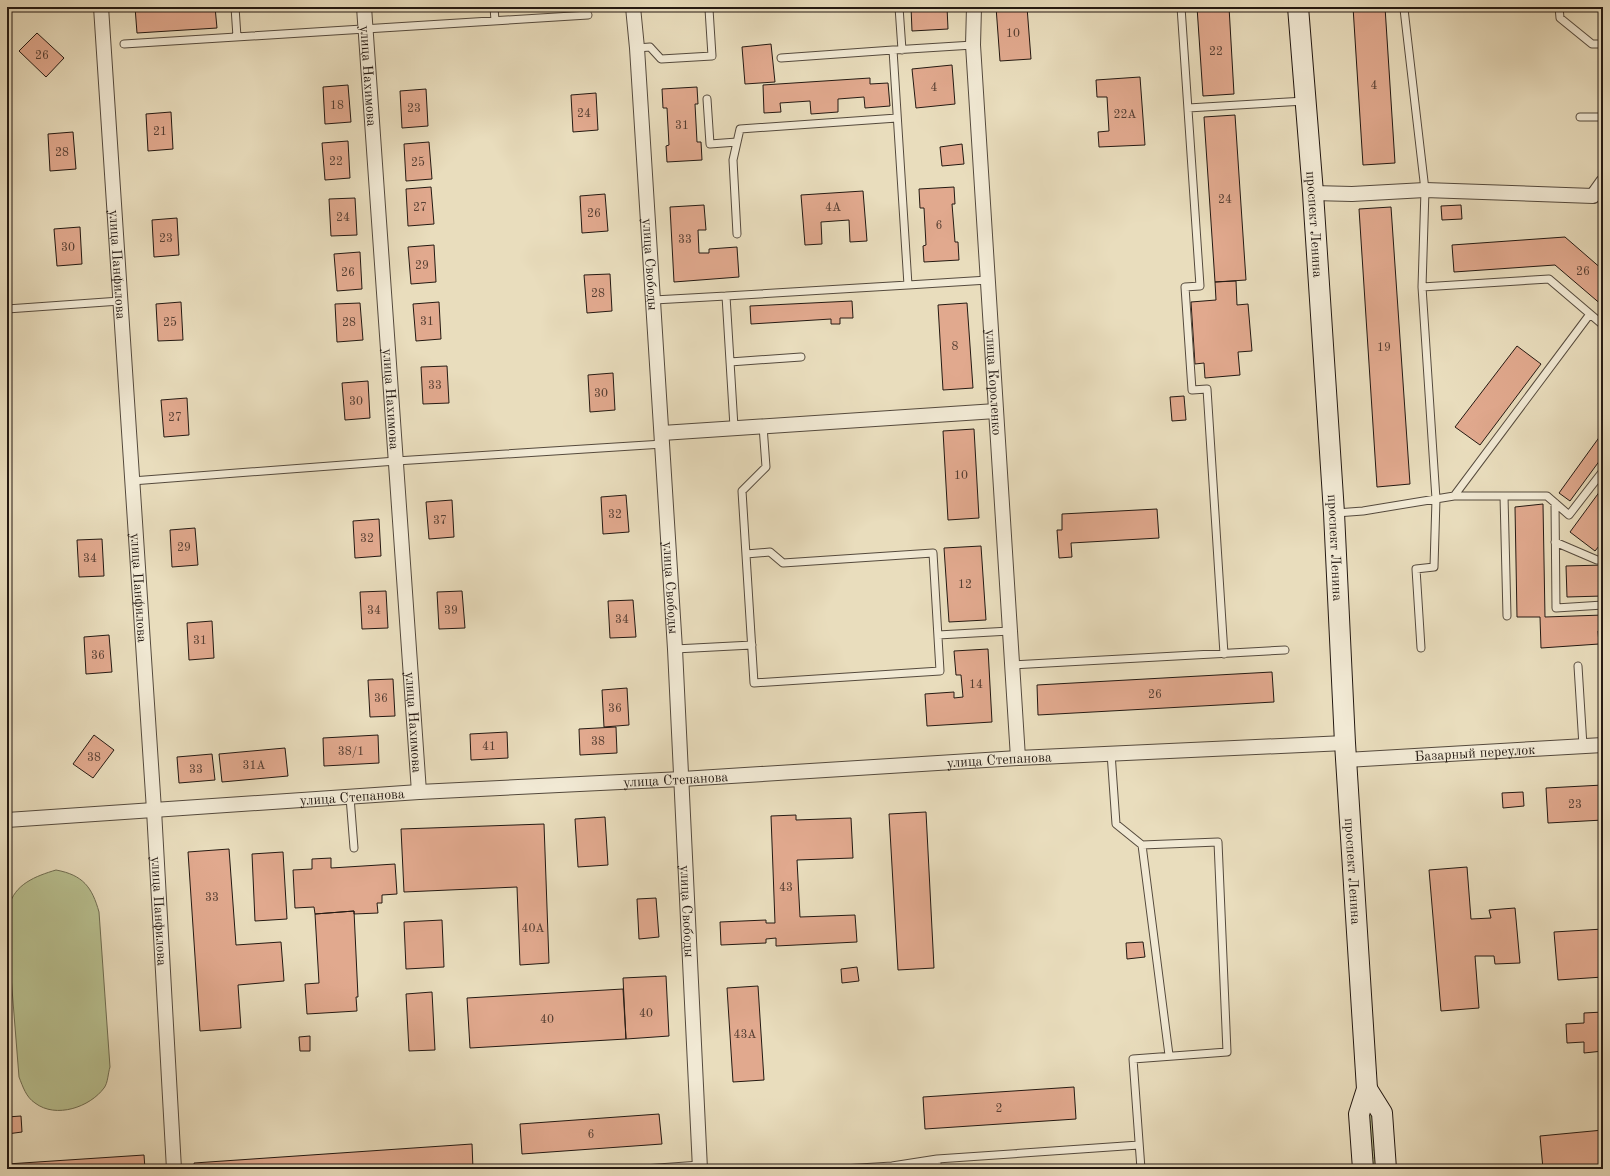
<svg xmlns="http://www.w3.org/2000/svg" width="1610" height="1176" viewBox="0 0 1610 1176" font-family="'Old Standard TT',serif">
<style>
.grass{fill:url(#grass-dots);stroke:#6e6c51}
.pitch{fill:#b8c090;stroke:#6e6c51}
.building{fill:#e1a98e;stroke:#241912}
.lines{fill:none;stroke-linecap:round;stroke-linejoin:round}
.service-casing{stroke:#554a3d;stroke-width:9}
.minor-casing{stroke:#554a3d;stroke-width:16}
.secondary-casing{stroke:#241912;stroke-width:22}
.service{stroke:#f1e9d4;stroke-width:7}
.minor{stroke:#f1e9d4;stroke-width:14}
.secondary{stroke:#f1e9d4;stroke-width:20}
.labels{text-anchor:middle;stroke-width:3;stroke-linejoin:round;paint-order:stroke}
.number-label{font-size:12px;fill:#533d31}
.street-label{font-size:14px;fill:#241912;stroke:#f1e9d4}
</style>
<defs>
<pattern id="grass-dots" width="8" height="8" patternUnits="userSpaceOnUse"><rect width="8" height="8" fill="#b8c090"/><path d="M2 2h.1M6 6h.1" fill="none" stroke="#9ea47b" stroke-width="1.8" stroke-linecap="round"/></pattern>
</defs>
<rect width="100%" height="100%" fill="#e9ddbd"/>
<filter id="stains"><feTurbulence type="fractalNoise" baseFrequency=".005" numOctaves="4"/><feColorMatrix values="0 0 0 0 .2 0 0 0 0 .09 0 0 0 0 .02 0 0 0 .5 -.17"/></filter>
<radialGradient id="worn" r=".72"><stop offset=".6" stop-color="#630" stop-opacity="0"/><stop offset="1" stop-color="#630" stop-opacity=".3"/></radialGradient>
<path class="grass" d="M1374,1110L1377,1169H1371L1368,1111Z"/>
<path class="pitch" d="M56,870C83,875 92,887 99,912L110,1067C108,1073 108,1083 104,1088C90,1107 56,1119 35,1103C26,1097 23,1087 19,1077L7,926C8,920 8,913 9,907C14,884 36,876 56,870Z"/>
<path class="building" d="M135,7H215L217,28L137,33Z
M911,7H947L948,29L912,31Z
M996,7H1027L1031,59L1000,61Z
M1197,7H1229L1234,94L1203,96Z
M1353,7H1385L1395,163L1363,165Z
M37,33L64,58L46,77L19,51Z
M771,44L775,82L745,84L742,47Z
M952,65L955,104L916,108L912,69Z
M1140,77L1145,145L1099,147L1098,132L1109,131L1107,97H1097L1096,80Z
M870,78V84L888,83L890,106L865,108L864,97L838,99V112L811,114L810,101L780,103L781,112L764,113L763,85Z
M348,85L351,122L325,124L323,87Z
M697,87L698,104H695L697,142H701L702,160L667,162L666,146L669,145L667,108H663L662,89Z
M426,89L428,126L402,128L400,91Z
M596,93L598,130L573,132L571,95Z
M171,112L173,149L148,151L146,114Z
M1235,115L1246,280L1215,282L1204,117Z
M73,132L76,169L50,171L48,134Z
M348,141L350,178L325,180L322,143Z
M429,142L432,179L406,181L404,144Z
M962,144L964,164L942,166L940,147Z
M431,187L434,224L408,226L406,189Z
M954,187L955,204H952L955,242H958L959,260L924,262L923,246L926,245L924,208H920L919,189Z
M863,191L867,241L850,242L849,220L821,222L822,244L805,245L801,195Z
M605,194L608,231L582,233L580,196Z
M355,198L357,235L331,236L329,199Z
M704,205L706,230H698L699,253H709V249L737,247L739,277L674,282L670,207Z
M1461,205L1462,219L1442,220L1441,206Z
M1391,207L1410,484L1377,487L1359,209Z
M177,218L179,255L154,257L152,220Z
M80,227L82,264L57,266L54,229Z
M1565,237L1603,270V306L1555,265L1454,272L1452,245Z
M434,245L436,282L411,284L408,247Z
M360,252L362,289L337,291L334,254Z
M610,274L612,311L587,313L584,275Z
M1236,281L1237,305L1248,304L1252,351L1238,352L1240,375L1205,378L1204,363L1195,364L1191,302L1216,300L1215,282Z
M852,301L853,318H840V324H831V319L751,324L750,306Z
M181,302L183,340L158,341L156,304Z
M439,302L441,339L416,341L413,304Z
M360,303L363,340L337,342L335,304Z
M967,303L973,388L943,390L938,305Z
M1517,346L1541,364L1480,445L1455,427Z
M447,366L449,403L423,404L421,367Z
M613,373L615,410L590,412L588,375Z
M368,381L370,418L345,420L342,383Z
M1184,396L1186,420L1172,421L1170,397Z
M187,398L189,435L164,437L161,400Z
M974,429L979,518L948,520L943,431Z
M1603,432V456L1570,501L1559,493Z
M1603,487V541L1595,551L1570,532Z
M626,495L629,532L603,534L601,497Z
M452,500L454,537L429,539L426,502Z
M1543,504L1545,617L1603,615V631H1598L1599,644L1541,648L1540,617H1517L1515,507Z
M1157,509L1159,538L1071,543L1072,557L1059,558L1057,530H1062V514Z
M379,519L381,556L355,558L353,521Z
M195,528L198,565L172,567L170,530Z
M102,539L104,576L79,577L77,540Z
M981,546L986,620L949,622L944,548Z
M1603,565V596L1567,597L1566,566Z
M386,591L388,628L362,629L360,592Z
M462,591L465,628L439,629L437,592Z
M633,600L636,637L610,638L608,601Z
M212,621L214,658L189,660L187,623Z
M109,635L112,672L86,674L84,637Z
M988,649L992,722L927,726L925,694L954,692V698L963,697L961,675H956L954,651Z
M1272,672L1274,702L1038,715L1037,685Z
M393,679L395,716L370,717L368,680Z
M627,688L629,725L604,727L602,690Z
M616,727L617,753L580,755L579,729Z
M507,732L508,758L471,760L470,734Z
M94,735L114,750L93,778L73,764Z
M378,735L379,763L324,766L323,738Z
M285,748L288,776L222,782L219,754Z
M212,754L215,780L179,783L177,757Z
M1603,785V820L1548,823L1546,788Z
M1523,792L1524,806L1503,808L1502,793Z
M926,812L934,968L898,970L889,814Z
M796,815V820L851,818L853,858L797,860L800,917L855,915L857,942L776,946V938L766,939V943L721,945L720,922L766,920V923H775L771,816Z
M605,817L608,865L578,867L575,819Z
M544,824L549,963L520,965L517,887L404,892L401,829Z
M229,849L236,945L281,942L284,981L238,985L241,1028L200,1031L188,852Z
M283,852L287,919L255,921L252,854Z
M331,858V868L395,864L397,894L382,895V903H377L378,913L354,914V911L315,914L314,907L295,908L293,870L312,869V859Z
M1467,867L1471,919L1491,918L1489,910L1515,908L1520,963L1495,964L1494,956H1475L1479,1008L1441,1011L1429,870Z
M656,898L659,937L639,939L637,899Z
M354,911L358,997H356L357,1011L307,1014L305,984L319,983L315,914Z
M442,920L444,967L406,969L404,922Z
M1603,929V977L1558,980L1554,932Z
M1143,942L1145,957L1127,959L1126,943Z
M857,967L859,981L842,983L841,969Z
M666,976L669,1036L626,1039L623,978Z
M758,986L764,1080L733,1082L727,988Z
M623,989L626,1039L470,1048L467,998Z
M432,992L435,1050L409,1051L406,994Z
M1603,1012V1051L1584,1053V1042L1567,1043L1566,1024L1584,1023V1013Z
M310,1036V1051H300L299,1037Z
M1074,1087L1076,1119L925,1129L923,1097Z
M659,1114L662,1144L522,1154L520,1124Z
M21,1116L22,1132L7,1134V1117Z
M1603,1130V1169H1543L1540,1136Z
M472,1144L473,1169H195L194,1163Z
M144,1155L145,1169H7V1164Z
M1508,1167V1169H1484Z"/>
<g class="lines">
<g class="service-casing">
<path id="service" d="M235,7L237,37
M494,7L495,21
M899,7L902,50
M1181,7L1200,286L1185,287L1192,390L1207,389L1224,654
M1406,7L1404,9L1425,190L1422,287L1436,499L1434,567L1416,569L1421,648
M1559,7L1560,18L1592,44H1603
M124,44L588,15
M973,45L893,50L908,285L988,280
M637,48L650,47L661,59L712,56L709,9
M781,58L893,50
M707,99L710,144L737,142
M1188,108L1305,101
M1580,117H1603
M737,234L733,160L740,129L897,118
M1422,287L1549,279L1603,325
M726,296L908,285
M654,300L726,296L734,427
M7,309L120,301
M730,362L801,357
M132,481L396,461L663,444
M1454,496H1547L1569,515L1603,471
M1504,496L1507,616
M1555,503L1556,608L1603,605
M1336,513L1363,511L1454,496L1590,314
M1555,542L1597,560H1603
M746,554L770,552L783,563L933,553L940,671L754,683C750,619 746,555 742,491L766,467L763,426
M938,635L1010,631
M675,649L752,645
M1012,665L1285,650
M1578,666L1583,746
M1111,753L1116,824L1142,845L1218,842L1227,1052L1133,1059L1141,1169
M350,797L354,848
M1142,845L1169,1055
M937,1159V1169
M644,1169L700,1165
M843,1169L892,1166L937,1159L1139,1145"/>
</g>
<g class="minor-casing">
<g id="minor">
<path id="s1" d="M101,7L154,810L174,1169"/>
<path id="s2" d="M364,7L419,792"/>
<path id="s3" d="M633,7L637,48L675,649L700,1169"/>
<path id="s4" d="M974,7L973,45L1018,758"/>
<path d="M1313,193L1352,194L1425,190L1593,196L1603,182"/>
<path d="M662,433L996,411"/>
<path id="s5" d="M1346,760L1603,745"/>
<path id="s6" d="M7,820L419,792L682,779L1018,758L1345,743"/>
</g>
</g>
<g class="secondary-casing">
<g id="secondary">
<path id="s7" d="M1298,7L1313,193L1334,513L1345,743L1367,1089L1359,1114L1363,1169"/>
<path d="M1367,1089L1382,1113L1386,1169"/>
</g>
</g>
<use href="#service" class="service"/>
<use href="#minor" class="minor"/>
<use href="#secondary" class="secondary"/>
</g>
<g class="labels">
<g class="number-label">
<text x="1013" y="37">10</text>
<text x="1216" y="55">22</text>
<text x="42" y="59">26</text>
<text x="1374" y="89">4</text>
<text x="934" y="91">4</text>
<text x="337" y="109">18</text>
<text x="414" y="112">23</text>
<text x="584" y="117">24</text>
<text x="1125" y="118">22А</text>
<text x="682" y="129">31</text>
<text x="160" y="135">21</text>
<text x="62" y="156">28</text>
<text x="336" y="165">22</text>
<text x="418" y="166">25</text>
<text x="1225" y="203">24</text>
<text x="420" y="211">27</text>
<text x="833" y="211">4А</text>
<text x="594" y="217">26</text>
<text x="343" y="221">24</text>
<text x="939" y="229">6</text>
<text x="166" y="242">23</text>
<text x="685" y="243">33</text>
<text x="68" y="251">30</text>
<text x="422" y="269">29</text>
<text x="1583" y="275">26</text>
<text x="348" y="276">26</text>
<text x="598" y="297">28</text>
<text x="427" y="325">31</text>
<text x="170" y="326">25</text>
<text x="349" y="326">28</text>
<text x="955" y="350">8</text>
<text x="1384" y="351">19</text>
<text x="435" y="389">33</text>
<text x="601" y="397">30</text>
<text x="356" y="405">30</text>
<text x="175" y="421">27</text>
<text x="961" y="479">10</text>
<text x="615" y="518">32</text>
<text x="440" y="524">37</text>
<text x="367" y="542">32</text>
<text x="184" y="551">29</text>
<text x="90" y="562">34</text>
<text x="965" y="588">12</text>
<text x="374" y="614">34</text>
<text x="451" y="614">39</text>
<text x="622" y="623">34</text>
<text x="200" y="644">31</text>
<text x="98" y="659">36</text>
<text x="976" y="688">14</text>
<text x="1155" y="698">26</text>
<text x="381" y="702">36</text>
<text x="615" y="712">36</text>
<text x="598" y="745">38</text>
<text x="489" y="750">41</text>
<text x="351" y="755">38/1</text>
<text x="94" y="761">38</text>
<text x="254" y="769">31А</text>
<text x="196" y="773">33</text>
<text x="1575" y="808">23</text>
<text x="786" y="891">43</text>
<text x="212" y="901">33</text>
<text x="533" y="932">40А</text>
<text x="646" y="1017">40</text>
<text x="547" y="1023">40</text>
<text x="745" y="1038">43А</text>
<text x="999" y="1112">2</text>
<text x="591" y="1138">6</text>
</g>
<g class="street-label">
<text dy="5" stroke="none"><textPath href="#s2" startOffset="69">улица Нахимова</textPath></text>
<text dy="5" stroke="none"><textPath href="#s7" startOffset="218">проспект Ленина</textPath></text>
<text dy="5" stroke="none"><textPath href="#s3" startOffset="258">улица Свободы</textPath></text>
<text dy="5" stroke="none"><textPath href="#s1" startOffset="258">улица Панфилова</textPath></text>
<text dy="5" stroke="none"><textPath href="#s4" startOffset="376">улица Короленко</textPath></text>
<text dy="5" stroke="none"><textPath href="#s2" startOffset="393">улица Нахимова</textPath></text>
<text dy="5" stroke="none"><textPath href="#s7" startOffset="542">проспект Ленина</textPath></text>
<text dy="5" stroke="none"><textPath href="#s1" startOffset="582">улица Панфилова</textPath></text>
<text dy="5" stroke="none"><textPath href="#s3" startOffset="582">улица Свободы</textPath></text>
<text dy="5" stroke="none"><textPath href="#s2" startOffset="717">улица Нахимова</textPath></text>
<text dy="5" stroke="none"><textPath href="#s5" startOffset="129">Базарный переулок</textPath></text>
<text dy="5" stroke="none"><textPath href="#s6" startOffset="994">улица Степанова</textPath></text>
<text dy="5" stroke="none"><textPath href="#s6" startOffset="670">улица Степанова</textPath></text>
<text dy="5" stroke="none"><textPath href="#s6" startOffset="346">улица Степанова</textPath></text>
<text dy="5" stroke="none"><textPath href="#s7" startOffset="866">проспект Ленина</textPath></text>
<text dy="5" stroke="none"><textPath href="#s1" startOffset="906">улица Панфилова</textPath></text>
<text dy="5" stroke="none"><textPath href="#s3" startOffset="906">улица Свободы</textPath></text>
</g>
</g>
<rect width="1610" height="1176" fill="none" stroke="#e9ddbd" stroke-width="24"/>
<rect x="8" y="8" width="1594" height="1160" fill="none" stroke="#241912" stroke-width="2"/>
<rect x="12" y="12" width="1586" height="1152" fill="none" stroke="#241912"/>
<rect width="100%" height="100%" filter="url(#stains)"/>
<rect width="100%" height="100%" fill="url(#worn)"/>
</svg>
